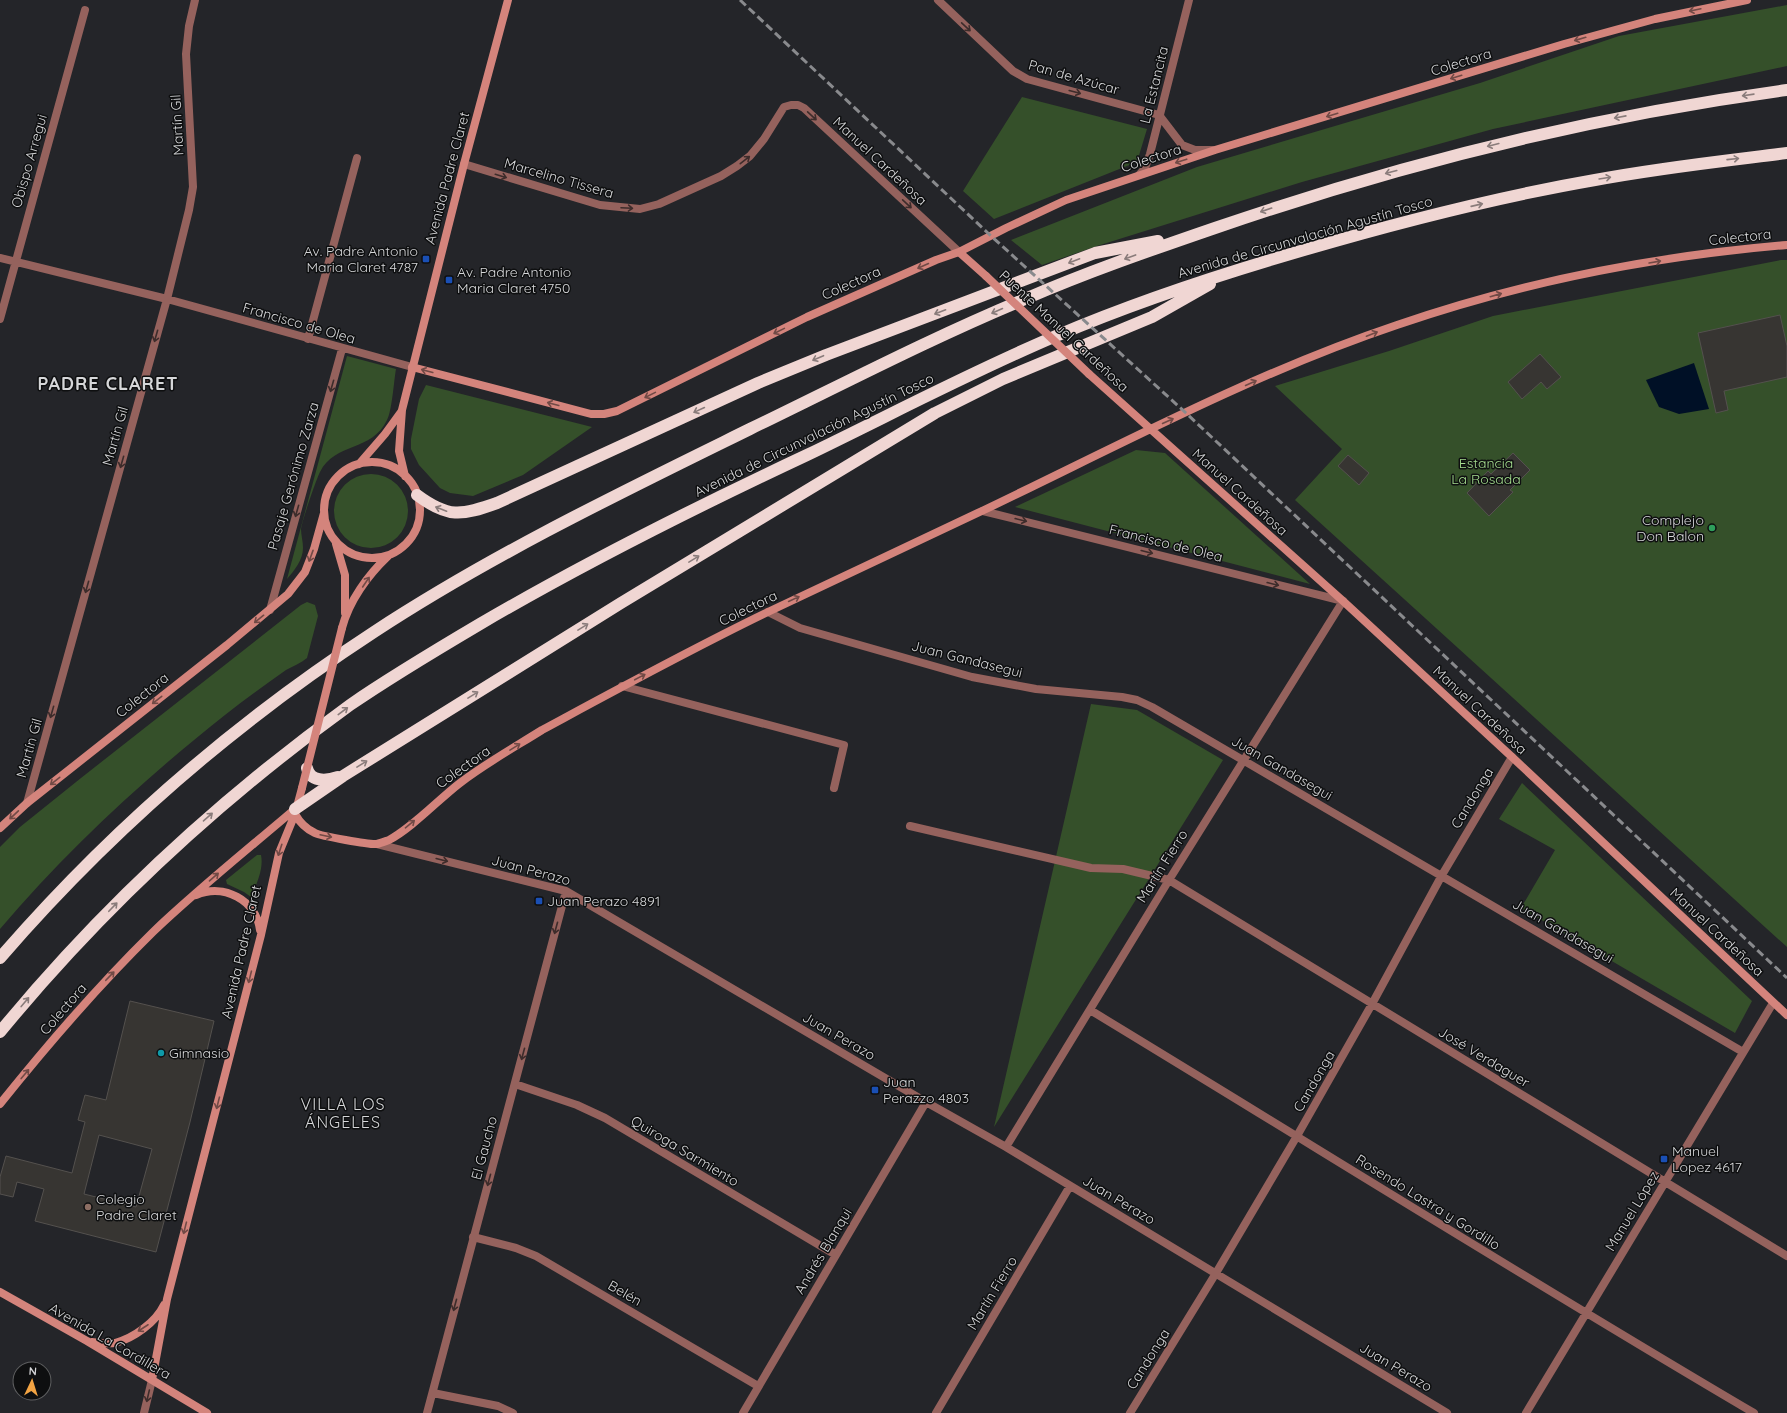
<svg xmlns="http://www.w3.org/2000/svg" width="1787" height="1413" viewBox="0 0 1787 1413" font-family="Quicksand,sans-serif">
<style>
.green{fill:#35502a}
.water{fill:#001026}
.building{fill:#373532;stroke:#54514e;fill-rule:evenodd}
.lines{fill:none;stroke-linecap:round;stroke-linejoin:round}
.minor{stroke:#95625d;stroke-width:8}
.secondary{stroke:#d4847c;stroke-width:8}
.motorway{stroke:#f0d6d3;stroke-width:12}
.rail{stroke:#898a8d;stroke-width:3;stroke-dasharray:8 4;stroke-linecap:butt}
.secondary-bridge{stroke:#d4847c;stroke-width:8}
.oneway{stroke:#714a46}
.oneway2{stroke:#3d2c2b}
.oneway3{stroke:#8a7c7b}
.transit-dot{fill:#1a4fb4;stroke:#0e0f10;stroke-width:1.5}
.leisure-dot{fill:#2e9e5b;stroke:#0e0f10;stroke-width:1.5}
.culture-dot{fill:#0f9aa8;stroke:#0e0f10;stroke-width:1.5}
.education-dot{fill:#8d6e63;stroke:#0e0f10;stroke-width:1.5}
.labels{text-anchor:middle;stroke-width:3;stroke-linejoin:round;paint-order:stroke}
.street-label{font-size:14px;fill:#d6d7d9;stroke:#0e0f10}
.poi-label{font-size:14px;fill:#d6d7d9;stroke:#0e0f10;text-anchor:start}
.park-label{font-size:14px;fill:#a5dc8f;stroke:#0e0f10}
.quarter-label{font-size:16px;letter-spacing:1px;fill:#d6d7d9;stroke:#0e0f10}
.district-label{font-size:18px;font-weight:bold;letter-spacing:1px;fill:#d6d7d9;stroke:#0e0f10}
</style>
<rect width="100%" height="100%" fill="#242529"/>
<path class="green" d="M1787,5V66L1493,129L1302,182L1097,246L1042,265L1011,240L1197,167L1480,83L1619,36Z
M1022,97L1147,129L1137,162L994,219L963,191Z
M1781,260H1787V947L1295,500L1342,449L1275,386L1389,351L1493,316Z
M347,356L396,369C394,380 392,411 387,420C372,452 335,442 320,472C316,480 302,521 301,529C301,535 303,541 303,548C303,560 294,571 287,579Z
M426,385L592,427L523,475L473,496L450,493L440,488L419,465L411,449V439L419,399Z
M1136,450L1165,453L1310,584L1015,507Z
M334 511a37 37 0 1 1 74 0a37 37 0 1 1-74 0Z
M307,602L315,605L318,616L307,658C301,663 293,666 286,670C265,685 245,699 225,715C144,779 67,850 0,929V847L20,827L81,778L301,605Z
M1091,704L1137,710L1223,760L994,1127Z
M1522,783L1752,1001L1735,1033L1521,908L1555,850L1499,819Z
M257,855H261C264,869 256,885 251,897L244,892L227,884L226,880Z"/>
<path class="water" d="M1694,363L1709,409L1679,414L1659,407L1646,380Z"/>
<path class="building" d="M1780,315L1787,346V377L1724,391L1728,410L1716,413L1698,333Z
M1540,354L1561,377L1547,389L1541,382L1522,399L1508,382Z
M1513,453L1530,470L1510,490L1513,492L1489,516L1467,493L1488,471L1491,474Z
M1348,455L1369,473L1359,485L1338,466Z
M130,1001L214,1021L190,1122L156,1252L35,1221L44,1189L17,1182L13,1197L0,1194V1177L6,1156L72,1173L85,1122L78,1120L85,1095L106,1100ZM99,1135L152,1149L136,1207L84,1194Z"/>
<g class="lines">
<path class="minor" d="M938,0L1013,71L1027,79L1159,115L1182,145L1195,150H1212
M464,164L600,205L640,209L659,204L721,176L737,166L750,156L764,139L784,107L791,105H798L804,108L959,252
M1139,175L1145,168L1150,154L1189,0
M0,258L167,299L412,367
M0,319L85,10
M308,339L357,158
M983,511L1343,601L1169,880L1006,1147
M270,610L342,349
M768,612L800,628L972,677L1036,689L1122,697L1137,700L1152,707L1743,1052
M622,686L844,745L834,788
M27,803L167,299L189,210L193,187L186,54L189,26L195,0
M910,826L1091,868L1123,869L1169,880L1787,1256
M377,844L566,891L926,1102L1006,1147L1447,1413
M1090,1010C1311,1144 1531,1282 1754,1413
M515,1084L577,1105L605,1118L836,1255
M473,1237L516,1248L536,1256L758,1386
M433,1393L498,1406L513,1413
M144,1413L152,1380
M427,1413L566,891
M743,1413L926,1102
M936,1413L1070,1186
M1130,1413L1216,1273L1297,1136L1372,1004L1442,875L1512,757
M1526,1413L1773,1003"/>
<path class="secondary" d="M959,252L986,276
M412,367L591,414H604L617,411L807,317L936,260L959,252L1006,228L1066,200L1215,150L1564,44L1655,19L1747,0
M1089,374L1343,601L1512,757L1787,1015
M324 510a48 48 0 1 1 96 0a48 48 0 1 1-96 0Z
M359,464L385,434L401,412
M405,476L399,451L402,410L464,164L508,0
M336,544L345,575V613
M342,628C349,601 368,575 388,556
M295,814C300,823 306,829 315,833C321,836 370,845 377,844C381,843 386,841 389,840C412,828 439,799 460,783C486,763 515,747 542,730C618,689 693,648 770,611C841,577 913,544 984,510C1120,445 1254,373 1397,325C1522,282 1655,256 1787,245
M0,828L27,803L227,645L288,594L305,572L314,549L324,513
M196,895C224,883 256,900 260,930
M0,1104C48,1044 98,986 153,932C198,889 247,850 295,809
M0,1292L87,1341L207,1413
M92,1342C100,1343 107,1344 115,1343C134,1338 156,1322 164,1305
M152,1380L167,1299L261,935L279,853L295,814L302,788"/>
<path class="motorway" d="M417,495C448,518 461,516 497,503L758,383L826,355L1095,253L1158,241
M307,768C310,782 326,781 338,777
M295,809L343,776L621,603L935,413L1003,379L1152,317L1210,284
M0,958C108,833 236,722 374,632C493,554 622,492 750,429C841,385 931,338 1025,299C1087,272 1151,250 1215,228C1401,164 1592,116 1787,90
M0,1032C102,908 220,799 350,705C392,676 436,650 480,624C586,562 696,507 807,455C890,415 971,372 1056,336C1131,304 1209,278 1287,255C1388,225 1491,198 1595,180C1658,168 1723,161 1787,153"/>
<path class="rail" d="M740,0L990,235L1186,413L1787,978"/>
<path class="secondary-bridge" d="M986,276L1089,374
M302,788L342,628"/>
</g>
<defs><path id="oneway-shaft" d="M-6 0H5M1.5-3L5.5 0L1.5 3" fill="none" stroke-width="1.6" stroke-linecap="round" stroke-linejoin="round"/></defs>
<g class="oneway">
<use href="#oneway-shaft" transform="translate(1695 10) rotate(168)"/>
<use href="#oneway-shaft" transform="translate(1580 39) rotate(164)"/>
<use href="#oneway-shaft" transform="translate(1456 77) rotate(163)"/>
<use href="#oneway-shaft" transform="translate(1332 115) rotate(163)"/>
<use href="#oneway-shaft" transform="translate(1181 161) rotate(162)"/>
<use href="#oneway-shaft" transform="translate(1655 262) rotate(-10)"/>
<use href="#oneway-shaft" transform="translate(923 266) rotate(156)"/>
<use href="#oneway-shaft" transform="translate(1496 295) rotate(-16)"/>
<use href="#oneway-shaft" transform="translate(779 331) rotate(154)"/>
<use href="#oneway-shaft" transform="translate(1372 334) rotate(-21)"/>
<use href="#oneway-shaft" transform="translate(427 371) rotate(-165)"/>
<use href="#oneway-shaft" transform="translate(1251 383) rotate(-24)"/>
<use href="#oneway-shaft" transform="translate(650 395) rotate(154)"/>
<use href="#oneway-shaft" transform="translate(553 404) rotate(-165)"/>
<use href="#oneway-shaft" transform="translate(1168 421) rotate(-24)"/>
<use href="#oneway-shaft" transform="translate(311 556) rotate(110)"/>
<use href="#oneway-shaft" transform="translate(366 582) rotate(-56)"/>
<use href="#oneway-shaft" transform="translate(794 599) rotate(-25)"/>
<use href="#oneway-shaft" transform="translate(259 619) rotate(141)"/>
<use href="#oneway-shaft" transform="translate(640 677) rotate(-28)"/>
<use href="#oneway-shaft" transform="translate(157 700) rotate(142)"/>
<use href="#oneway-shaft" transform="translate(515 747) rotate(-32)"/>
<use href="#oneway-shaft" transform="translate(55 781) rotate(142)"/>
<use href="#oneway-shaft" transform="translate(14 815) rotate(137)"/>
<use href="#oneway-shaft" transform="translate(410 824) rotate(-40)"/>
<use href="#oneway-shaft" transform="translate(326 836) rotate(12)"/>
<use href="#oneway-shaft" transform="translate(280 850) rotate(108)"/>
<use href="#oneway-shaft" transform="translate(214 877) rotate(-41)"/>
<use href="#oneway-shaft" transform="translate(110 976) rotate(-46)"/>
<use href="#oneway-shaft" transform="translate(250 977) rotate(104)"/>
<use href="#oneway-shaft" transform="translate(25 1074) rotate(-50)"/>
<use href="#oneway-shaft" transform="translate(218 1103) rotate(104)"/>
<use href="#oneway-shaft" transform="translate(185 1228) rotate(104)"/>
<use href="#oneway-shaft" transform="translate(143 1328) rotate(147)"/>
</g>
<g class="oneway2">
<use href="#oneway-shaft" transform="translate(966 27) rotate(43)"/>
<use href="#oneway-shaft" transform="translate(1075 92) rotate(15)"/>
<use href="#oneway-shaft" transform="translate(812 116) rotate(43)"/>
<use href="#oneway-shaft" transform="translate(745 160) rotate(-38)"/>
<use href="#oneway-shaft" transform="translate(501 176) rotate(17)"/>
<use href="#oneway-shaft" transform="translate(907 204) rotate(43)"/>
<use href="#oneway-shaft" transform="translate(627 208) rotate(3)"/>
<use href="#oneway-shaft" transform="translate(156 336) rotate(106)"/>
<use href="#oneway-shaft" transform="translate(332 386) rotate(106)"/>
<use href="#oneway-shaft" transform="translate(122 462) rotate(106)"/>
<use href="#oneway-shaft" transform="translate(297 511) rotate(106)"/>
<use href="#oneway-shaft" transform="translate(1021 520) rotate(14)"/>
<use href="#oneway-shaft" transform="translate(1147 552) rotate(14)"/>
<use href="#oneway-shaft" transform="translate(1273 584) rotate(14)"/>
<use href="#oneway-shaft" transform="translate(87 587) rotate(106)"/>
<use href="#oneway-shaft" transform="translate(52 712) rotate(106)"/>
<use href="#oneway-shaft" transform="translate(442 860) rotate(14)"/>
<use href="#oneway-shaft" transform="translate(556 928) rotate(105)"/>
<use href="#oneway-shaft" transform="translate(523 1054) rotate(105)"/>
<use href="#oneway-shaft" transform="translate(489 1180) rotate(105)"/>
<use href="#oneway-shaft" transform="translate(455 1305) rotate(105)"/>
<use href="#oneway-shaft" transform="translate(148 1396) rotate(103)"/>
</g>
<g class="oneway3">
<use href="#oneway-shaft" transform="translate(1748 95) rotate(172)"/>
<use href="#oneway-shaft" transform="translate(1620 117) rotate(169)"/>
<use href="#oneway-shaft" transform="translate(1493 145) rotate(166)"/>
<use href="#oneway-shaft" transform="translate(1733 159) rotate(-6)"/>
<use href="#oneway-shaft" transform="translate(1391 172) rotate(165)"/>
<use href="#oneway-shaft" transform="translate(1605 178) rotate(-9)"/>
<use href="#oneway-shaft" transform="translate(1477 205) rotate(-13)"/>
<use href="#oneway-shaft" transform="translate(1266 210) rotate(161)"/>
<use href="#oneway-shaft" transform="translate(1130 257) rotate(160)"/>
<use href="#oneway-shaft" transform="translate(1074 261) rotate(159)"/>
<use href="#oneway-shaft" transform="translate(997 311) rotate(156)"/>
<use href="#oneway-shaft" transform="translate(940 312) rotate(159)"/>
<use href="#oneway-shaft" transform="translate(818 358) rotate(157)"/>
<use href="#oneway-shaft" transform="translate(699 410) rotate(155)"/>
<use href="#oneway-shaft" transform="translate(441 509) rotate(-159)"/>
<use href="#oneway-shaft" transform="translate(694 559) rotate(-31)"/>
<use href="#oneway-shaft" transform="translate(583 627) rotate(-32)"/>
<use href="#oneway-shaft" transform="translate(473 695) rotate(-32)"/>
<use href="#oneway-shaft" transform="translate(343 711) rotate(-37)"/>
<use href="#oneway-shaft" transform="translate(362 764) rotate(-32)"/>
<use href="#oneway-shaft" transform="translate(208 817) rotate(-41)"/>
<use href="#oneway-shaft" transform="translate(113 907) rotate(-46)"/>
<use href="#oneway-shaft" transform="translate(25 1002) rotate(-50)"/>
</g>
<g class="transit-dot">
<rect x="422" y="255" width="8" height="8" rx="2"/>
<rect x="445" y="276" width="8" height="8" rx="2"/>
<rect x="535" y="897" width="8" height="8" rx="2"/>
<rect x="871" y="1086" width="8" height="8" rx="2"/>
<rect x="1660" y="1155" width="8" height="8" rx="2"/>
</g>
<circle class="leisure-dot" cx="1712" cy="528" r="4"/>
<circle class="culture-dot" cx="161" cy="1053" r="4"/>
<circle class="education-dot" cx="88" cy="1207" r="4"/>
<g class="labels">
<g class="street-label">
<text transform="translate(1461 62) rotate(-17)" y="5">Colectora</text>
<text transform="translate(1074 77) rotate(16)" y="5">Pan de Azúcar</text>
<text transform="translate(1154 85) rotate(-76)" y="5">La Estancita</text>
<text transform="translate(177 125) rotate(-93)" y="5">Martín Gil</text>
<text transform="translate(1151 158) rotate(-18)" y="5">Colectora</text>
<text transform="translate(29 161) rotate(-74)" y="5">Obispo Arregui</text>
<text transform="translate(880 161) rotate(43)" y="5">Manuel Cardeñosa</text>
<text transform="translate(447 178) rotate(-75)" y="5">Avenida Padre Claret</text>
<text transform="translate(559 178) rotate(16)" y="5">Marcelino Tissera</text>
<text transform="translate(1305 237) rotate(-16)" y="5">Avenida de Circunvalación Agustín Tosco</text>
<text transform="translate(1740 237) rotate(-6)" y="5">Colectora</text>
<text transform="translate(851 283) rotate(-24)" y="5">Colectora</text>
<text transform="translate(299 323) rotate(16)" y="5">Francisco de Olea</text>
<text transform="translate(1064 331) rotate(43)" y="5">Puente Manuel Cardeñosa</text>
<text transform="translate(814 435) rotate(-26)" y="5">Avenida de Circunvalación Agustín Tosco</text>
<text transform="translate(115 436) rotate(-74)" y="5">Martín Gil</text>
<text transform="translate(293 476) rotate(-74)" y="5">Pasaje Gerónimo Zarza</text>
<text transform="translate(1240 492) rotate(42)" y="5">Manuel Cardeñosa</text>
<text transform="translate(1166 543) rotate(14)" y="5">Francisco de Olea</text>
<text transform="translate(748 608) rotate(-26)" y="5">Colectora</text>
<text transform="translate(967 659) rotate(14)" y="5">Juan Gandasegui</text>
<text transform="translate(142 695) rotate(-38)" y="5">Colectora</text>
<text transform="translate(1480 710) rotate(43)" y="5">Manuel Cardeñosa</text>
<text transform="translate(29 748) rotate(-74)" y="5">Martín Gil</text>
<text transform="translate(463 767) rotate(-35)" y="5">Colectora</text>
<text transform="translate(1282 768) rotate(30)" y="5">Juan Gandasegui</text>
<text transform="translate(1472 798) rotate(-59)" y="5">Candonga</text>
<text transform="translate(1162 866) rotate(-58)" y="5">Martín Fierro</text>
<text transform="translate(531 870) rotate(15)" y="5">Juan Perazo</text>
<text transform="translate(1563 931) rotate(30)" y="5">Juan Gandasegui</text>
<text transform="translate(1717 932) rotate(43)" y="5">Manuel Cardeñosa</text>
<text transform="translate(241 952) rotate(-77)" y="5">Avenida Padre Claret</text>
<text transform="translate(63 1009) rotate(-49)" y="5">Colectora</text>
<text transform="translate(839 1036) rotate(30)" y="5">Juan Perazo</text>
<text transform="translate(1484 1057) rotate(31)" y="5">José Verdaguer</text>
<text transform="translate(1314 1081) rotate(-60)" y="5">Candonga</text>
<text transform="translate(484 1148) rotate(-75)" y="5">El Gaucho</text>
<text transform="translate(685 1151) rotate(31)" y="5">Quiroga Sarmiento</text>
<text transform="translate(1119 1200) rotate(31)" y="5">Juan Perazo</text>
<text transform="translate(1428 1202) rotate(32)" y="5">Rosendo Lastra y Gordillo</text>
<text transform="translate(1632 1211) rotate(-59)" y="5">Manuel López</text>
<text transform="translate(823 1251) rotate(-59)" y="5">Andrés Blanqui</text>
<text transform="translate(625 1293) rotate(30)" y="5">Belén</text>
<text transform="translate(992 1293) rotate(-59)" y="5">Martín Fierro</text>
<text transform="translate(110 1341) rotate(30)" y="5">Avenida La Cordillera</text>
<text transform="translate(1148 1359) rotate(-58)" y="5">Candonga</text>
<text transform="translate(1396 1367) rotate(31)" y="5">Juan Perazo</text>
</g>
<g class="poi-label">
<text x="418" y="256" text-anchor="end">Av. Padre Antonio<tspan x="418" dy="16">Maria Claret 4787</tspan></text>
<text x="457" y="277">Av. Padre Antonio<tspan x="457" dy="16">Maria Claret 4750</tspan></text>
<text x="1704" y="525" text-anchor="end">Complejo<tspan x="1704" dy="16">Don Balon</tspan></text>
<text x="547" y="906">Juan Perazo 4891</text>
<text x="169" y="1058">Gimnasio</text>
<text x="883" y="1087">Juan<tspan x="883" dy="16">Perazzo 4803</tspan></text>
<text x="1672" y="1156">Manuel<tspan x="1672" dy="16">Lopez 4617</tspan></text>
<text x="96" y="1204">Colegio<tspan x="96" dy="16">Padre Claret</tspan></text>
</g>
<g class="park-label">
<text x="1486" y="468">Estancia<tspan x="1486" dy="16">La Rosada</tspan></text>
</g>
<g class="quarter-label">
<text x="343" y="1110">VILLA LOS<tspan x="343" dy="18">ÁNGELES</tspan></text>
</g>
<g class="district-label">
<text x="108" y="390">PADRE CLARET</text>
</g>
</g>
<g transform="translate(32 1381) rotate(4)"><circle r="19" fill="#0e0f10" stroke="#5e5f60"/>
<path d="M0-3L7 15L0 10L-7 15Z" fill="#f3a443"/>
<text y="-6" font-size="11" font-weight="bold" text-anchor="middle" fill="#d6d7d9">N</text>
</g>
</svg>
